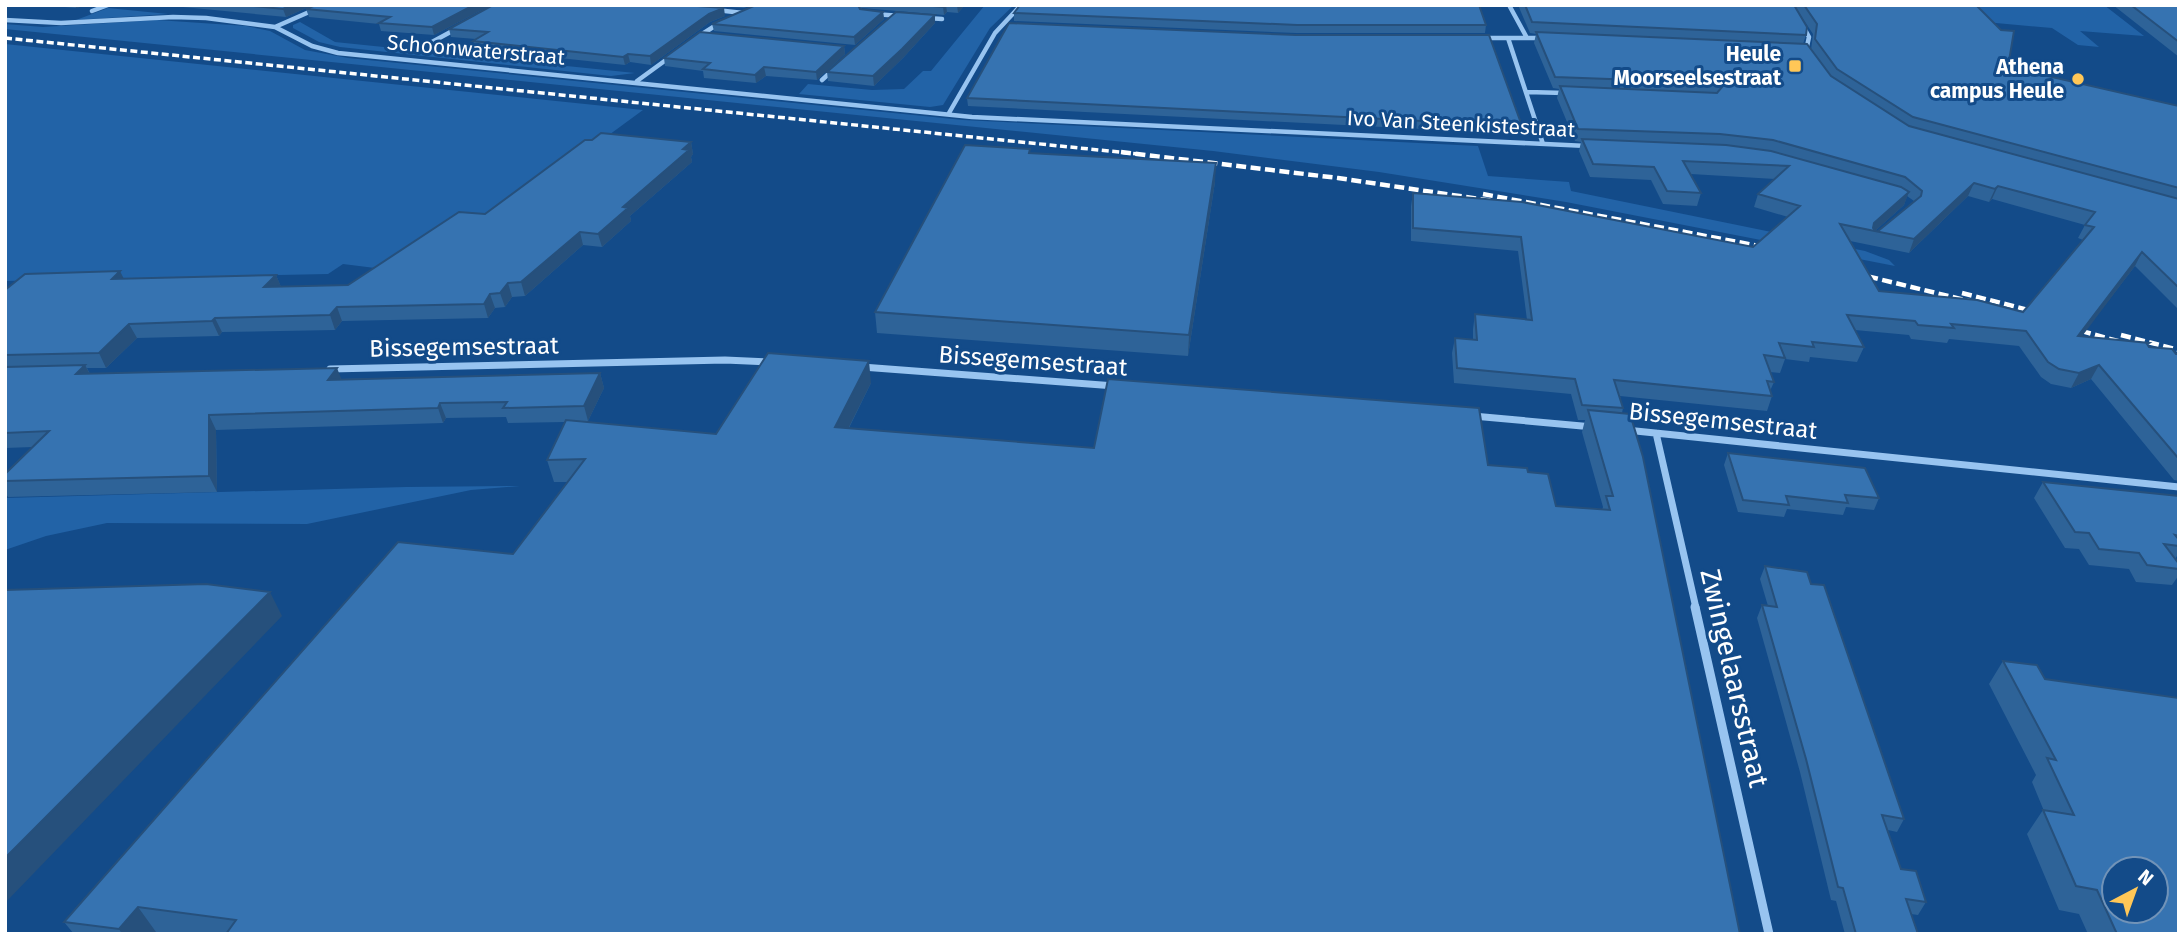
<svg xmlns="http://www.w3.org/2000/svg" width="2184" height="939" viewBox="0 0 2184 939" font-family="'Fira Sans',sans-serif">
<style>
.green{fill:#2263a7}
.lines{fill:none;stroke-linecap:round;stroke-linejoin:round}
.street-far2{stroke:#98c4f0;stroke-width:4.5}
.street-far1{stroke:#98c4f0;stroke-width:7}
.street{stroke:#98c4f0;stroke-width:9}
.rail-far1{stroke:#fff;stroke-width:3.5;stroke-dasharray:7 3.5;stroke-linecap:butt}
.rail{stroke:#fff;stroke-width:4.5;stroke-dasharray:10 4.5;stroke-linecap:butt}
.wall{fill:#2e6398;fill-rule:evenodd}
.shaded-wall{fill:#26507c}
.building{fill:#3673b1;stroke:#26507c;stroke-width:2;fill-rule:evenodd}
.poi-dot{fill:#ffc757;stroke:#134b89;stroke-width:2.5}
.labels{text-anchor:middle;stroke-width:6;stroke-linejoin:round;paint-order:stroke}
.far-street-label{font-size:21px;fill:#fff;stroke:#134b89}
.far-poi-label{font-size:21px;font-weight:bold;fill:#fff;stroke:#134b89;text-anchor:end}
.street-label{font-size:24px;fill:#fff;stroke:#134b89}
.near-street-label{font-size:28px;fill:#fff;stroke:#134b89}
</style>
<rect width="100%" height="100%" fill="#134b89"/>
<path class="green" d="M985,5H1014L990,28L943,105L930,107L799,94L808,84L872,90L904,89L923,71H931Z
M1966,5H2104L2144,36L2080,31L2099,47L2078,45L2052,28L1985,22Z
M108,8L168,14L76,20Z
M157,20L246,26L270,31L305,50L348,58L963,120L1478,146L1488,176L1569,182L1571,191L1865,251L1889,260L1895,266L1566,202L1379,172L1213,151L5,29V24L43,27Z
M300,22L335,42L635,73L611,76L340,47L319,42L293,28V25Z
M5,44L643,110L516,203L391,270L343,264L328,274L5,281Z
M520,486L471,490L307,524L107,523L46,536L5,550V498L406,487Z"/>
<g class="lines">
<path class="street-far2" d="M1509,5L1527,38
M716,10L743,13
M92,11L108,5
M874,14L901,16
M927,18L942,19
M5,20L61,23L173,17L206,18L275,27L312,46L338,53L972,117L1587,146
M1803,26L1809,37L1806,51
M275,27L325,5
M696,38L721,22
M1481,38H1542
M1508,38L1543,144
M432,42L456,29
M822,80L834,69
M637,81L670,57
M1527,92L1565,93
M949,113L995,33L1021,5"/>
<path class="street-far1" d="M862,367L1115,386
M330,369L725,360L770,362
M1473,416L1593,427
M1626,430L2179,487
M1656,433L1696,608"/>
<path class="street" d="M1695,607L1769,934"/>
<path class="rail-far1" d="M5,38L1138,154"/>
<path class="rail" d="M1121,152L1338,178L1493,201
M1483,194L1775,249
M1854,273L1973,302
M1962,293L2044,314
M2067,327L2132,345
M2121,335L2179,350"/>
</g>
<path class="wall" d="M42,5H88L76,8Z
M162,5H313L286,17Z
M316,5H491L434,35L381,31L379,24L309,17L306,9Z
M706,5H752L744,8Z
M756,5H965L958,13L947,12L944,15L862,8L861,10L883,12L884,19L855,45L714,31L712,24Z
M1518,5H1976L2008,67L2179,106V310L2135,266L2081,336L2149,343L2148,345L2149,347L2179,354V481L2174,480L2091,379L2071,388L2051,384L2041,377L2019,346L1949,339L1947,343L1911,339L1909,335L1855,330L1864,347L1857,362L1810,357L1809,362L1785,359L1780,373L1770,372L1774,382L1770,391L1772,396L1767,411L1620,396L1623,408L1622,413L1740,934H169L156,932L154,934H74L64,922L513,554L568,482H554L547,460L565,422L508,423L506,417L446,418L443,423L216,430L217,492L8,497L5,493V474L33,447L5,448V290L124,279L276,275L281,287L348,285L485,214L691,142L693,154L691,157L692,162L630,216L631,221L602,247L583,245L525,296L512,297L505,307L495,308L488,318L342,321L335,330L222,332L219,336L137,338L106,368H87L90,374L341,379L600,373L604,388L588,421L582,422L716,434L871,383L849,428L1094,448L1488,465L1528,472L1556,506L1602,510L1603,507L1582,432L1585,420H1578L1571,394L1454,383L1452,353L1455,338L1473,340V329L1475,314L1527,320L1518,251L1411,241V206L1413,193L1753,247L1788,217L1754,207L1758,194L1775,179L1691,174L1701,193L1697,206L1663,204L1651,180L1590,177L1579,151L1581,142L1575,141L1557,98L1559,89L1553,88L1534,43L1536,34L1530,33ZM1795,7L1813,34L1811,50L1803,44L1806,35ZM1907,196L1914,201L1877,232L1876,230L1904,205ZM1968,196L1989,202L1992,199L2085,225L2078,238L2083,240L2023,312L1879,291L1850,241L1909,253Z
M2113,5H2179V57Z
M1014,13L1486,25L1485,33H1296L1014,21Z
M935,15V23L903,58L874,86L828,81L827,72Z
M725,16L710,22L651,65L630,62L625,65L476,49L473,41L476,39L451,37L449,29Z
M844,46L845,54L817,80L766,76L756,83L704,78L703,71L665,66L664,58Z
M967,98L1522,126L1521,134L968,106Z
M1030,153L1215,182L1188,356L877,333L875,312Z
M1728,453L1879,498L1874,510L1846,507L1843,515L1787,509L1784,517L1738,512L1724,465Z
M2043,482L2179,496V553L2175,559L2179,564V575L2172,585L2136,582L2129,569L2089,565L2079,549L2065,548L2034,498Z
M1765,566L1811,584L1904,819L1897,832L1888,830L1901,869L1926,902L1918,915L1911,914L1918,934H1845L1836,901L1831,900L1800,772L1757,618L1762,605L1768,606L1760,579Z
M2003,661L2179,934H2088L2079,914L2059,910L2027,834L2043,810L2044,811L2032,782L2036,775L1989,684Z"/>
<path class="shaded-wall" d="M75,5H88L76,8Z
M291,5H313L286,17L283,9Z
M474,5H491L434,35L432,27Z
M945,5H946L947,12L944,15L943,7Z
M957,5H965L958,13Z
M724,8L725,16L710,22L651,65L650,56L709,14Z
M883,12L884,19L855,45L854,37Z
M935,15V23L903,58L874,86L873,76Z
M844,46L845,54L817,80L816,72Z
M628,54L630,62L625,65L623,57Z
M764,67L766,76L756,83L755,75Z
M691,142L693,154L691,157L692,162L630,216L631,221L602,247L598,234L623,207Z
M1216,163L1215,182L1188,356L1189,335Z
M1974,183L1968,196L1909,253L1914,239Z
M1998,186L1992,199L1989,202L1995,189Z
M1909,192L1904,205L1875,231H1871L1874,223Z
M580,232L583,245L525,296L521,282Z
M2142,252L2135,266L2071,351L2078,336Z
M120,271L127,285L112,279Z
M276,275L282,289L264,287Z
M508,283L512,297L505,307L500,293Z
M490,294L495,308L488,318L484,304Z
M337,307L342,321L335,330L330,315Z
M215,318L222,332L219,336L212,321Z
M129,324L137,338L106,368L99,353Z
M869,361L871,383L838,449L835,427Z
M85,365L93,380L76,374Z
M2099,365L2091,379L2071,388L2079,373Z
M337,368L343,383L328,380Z
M600,373L604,388L588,421L584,406Z
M440,403L446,418L443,423L438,408Z
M209,415L216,430L217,492L209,476Z
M270,592L282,616L5,903V858Z
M138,907L156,932L154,934H122L119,929Z"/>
<path class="building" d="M244,5H291L283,9Z
M316,5H474L432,27L379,23L390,17L306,9Z
M493,5H684L724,8L709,14L650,56L628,54L623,57L473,41L488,32L449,29Z
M756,5H858L860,9L883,12L854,37L712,24Z
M922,5H945L943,7Z
M1020,5H1479L1486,25H1297L1014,13Z
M1525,5H1794L1807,27L1806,35L1532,22Z
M1804,5H1976L2001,30L2014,31L2008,67L2179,106V188L1913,117L1837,69L1815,39L1817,24Z
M2131,5H2179V42Z
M896,12L935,15L902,49L873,76L827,72Z
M1009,23L1296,35H1489L1522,126L967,98Z
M700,32L844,46L816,72L764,67L755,75L703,69L710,63L664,58Z
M1536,32L1807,44L1831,76L1909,126L2179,199V288L2142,252L2078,336L2149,343L2147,344L2149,347L2172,349L2176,354H2179V459L2099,365L2079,373L2059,369L2048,362L2026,331L1951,324L1954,328L1918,325L1915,321L1847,315L1864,347L1812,342L1814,347L1779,343L1785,358L1764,355L1774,382L1767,381L1772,396L1614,380L1623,408L1582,405L1575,379L1457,368L1455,338L1477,340L1475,314L1532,320L1521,237L1413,228V193L1522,202L1753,247L1800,206L1758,194L1789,166L1683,161L1701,193L1667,191L1654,167L1593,164L1582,139L1726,145L1771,151L1901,187L1909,192L1874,223L1873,228L1877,232L1921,196L1922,191L1905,177L1773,140L1720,134L1578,129L1560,86L1717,93L1722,87L1718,83L1555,77ZM1974,183L1995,189L1998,186L2095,212L2085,225L2094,227L2023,312L1977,300L1879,291L1840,224L1914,239Z
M601,133L691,142L683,149L689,150L623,207L628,208L598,234L580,232L521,282L508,283L500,293L490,294L484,304L337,307L330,315L215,318L212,321L129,324L99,353L5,355V290L25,274L120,271L112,279L276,275L264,287L348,285L459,212L485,214L585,140H592Z
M965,145L1030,149L1029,153L1216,163L1189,335L875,312Z
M768,353L869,361L835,427L1094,448L1108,379L1479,408L1488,465L1527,468L1528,472L1548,474L1556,506L1610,510L1606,496H1613L1588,410L1630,414L1643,457L1740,934H226L236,920L138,907L119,929L64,922L398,542L513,554L585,459L547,460L566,420L716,434Z
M85,365L76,374L337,368L328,380L600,373L584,406L503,408L507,402L440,403L438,408L209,415V476L5,481V474L49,431L5,433V367Z
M1728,453L1865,468L1879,498L1845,495L1848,503L1786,496L1789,505L1743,500Z
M2043,482L2179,496V536L2175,535L2179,540V546L2164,544L2179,564V569L2147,565L2139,553L2099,549L2089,533L2075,532Z
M1765,566L1807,572L1811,584L1824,585L1904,819L1882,815L1901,869L1916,871L1926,902L1906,899L1918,934H1856L1843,888L1838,887L1806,759L1762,605L1777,607Z
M206,584L270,592L5,858V590Z
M2003,661L2037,665L2045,679L2179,698V934H2117L2097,890L2076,886L2043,810L2074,815L2047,758L2056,760ZM2114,869H2156V911H2114Z"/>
<g class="poi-dot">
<rect x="1788" y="59" width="14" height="14" rx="3.5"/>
<circle cx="2078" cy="79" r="7"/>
</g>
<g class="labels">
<g class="far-street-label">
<text transform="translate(476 50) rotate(5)" y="7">Schoonwaterstraat</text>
<text transform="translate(1461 124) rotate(3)" y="7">Ivo Van Steenkistestraat</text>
</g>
<g class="far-poi-label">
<text x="1781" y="61">Heule<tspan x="1781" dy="24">Moorseelsestraat</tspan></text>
<text x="2064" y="74">Athena<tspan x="2064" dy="24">campus Heule</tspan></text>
</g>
<g class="street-label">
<text transform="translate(464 347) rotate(-1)" y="8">Bissegemsestraat</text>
<text transform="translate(1033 361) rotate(4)" y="8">Bissegemsestraat</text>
<text transform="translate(1723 421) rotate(6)" y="8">Bissegemsestraat</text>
</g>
<g class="near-street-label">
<text transform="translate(1735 678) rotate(77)" y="10">Zwingelaarsstraat</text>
</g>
</g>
<rect width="2184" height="939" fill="none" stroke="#ffffff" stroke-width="14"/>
<g transform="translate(2135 890) rotate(41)"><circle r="33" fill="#134b89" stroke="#7193b8" stroke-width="2"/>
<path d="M0-5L12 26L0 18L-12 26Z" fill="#ffc757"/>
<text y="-10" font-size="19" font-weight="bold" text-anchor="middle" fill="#ffffff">N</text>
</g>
</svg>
